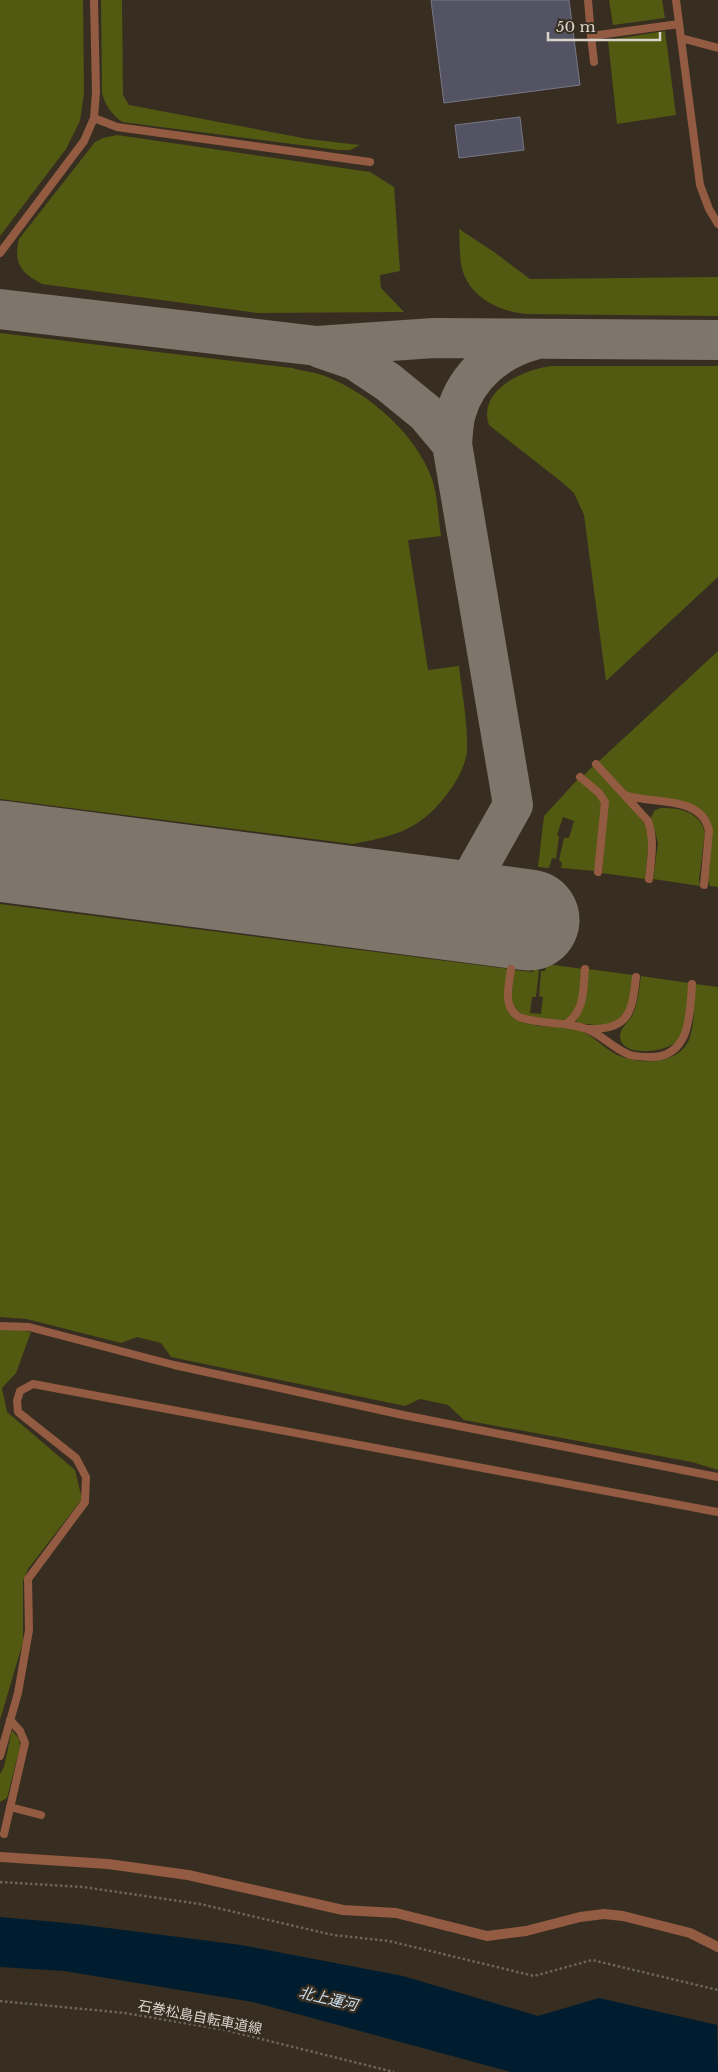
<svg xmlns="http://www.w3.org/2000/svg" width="718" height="2072" viewBox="0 0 718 2072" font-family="'Libre Baskerville','Noto Sans JP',serif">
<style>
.green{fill:#525911}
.water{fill:#001d2f}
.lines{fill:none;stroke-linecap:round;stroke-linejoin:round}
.taxiway{stroke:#7e766b;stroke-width:40}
.runway{stroke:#7e766b;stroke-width:101}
.building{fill:#545363;stroke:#787788}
.path{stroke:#6c6459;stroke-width:2.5;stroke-dasharray:2.5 2.5;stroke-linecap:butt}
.lane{stroke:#935b41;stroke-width:8}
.street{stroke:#935b41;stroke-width:10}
.labels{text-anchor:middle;stroke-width:5;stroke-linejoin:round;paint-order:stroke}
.street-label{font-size:14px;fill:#d9d4cb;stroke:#372e21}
.water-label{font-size:15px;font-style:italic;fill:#c8dded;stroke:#372e21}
</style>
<rect width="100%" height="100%" fill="#372e21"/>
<path class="green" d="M0,0H83L84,93L80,121L66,149L0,236Z
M101,0H122L123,95L129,105L308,139L360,145L350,150H339L122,122C111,113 106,107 102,93Z
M609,0H662L665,18L613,25Z
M665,31L676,115L617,124L608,40Z
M117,135L370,172L394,187L400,271L380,275L381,288L404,312L257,313L42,284C21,273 13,263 19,239L95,142L103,138Z
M459,229L494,252L530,279L718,277V316L525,314C499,311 472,298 463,272C459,259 460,243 459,229Z
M0,333L292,368C302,371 315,372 325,376C369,393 416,434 432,479C438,497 438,517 441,536L408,540L428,670L459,666C462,694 468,723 467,751C466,763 458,780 450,790C422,829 399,835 353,844L0,799Z
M552,366H718V577L606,681L584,515L574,493L563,483L489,425C477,390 524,369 552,366Z
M718,651V887L710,886L708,880C713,826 718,804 658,798C649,798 636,798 628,793C616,786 607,772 598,762Z
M594,765L646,825L649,839L645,879L602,873L608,800L582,777Z
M578,779L596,793L603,802L595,871L561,868L562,863L559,860L564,838H569L574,821L563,817L557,835L559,836L556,859L552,858L549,868L538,867L544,816Z
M661,808C680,808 699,811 705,832L699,880L700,886L653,879L658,843L651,817L655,810Z
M0,904L509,969C507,983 500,1002 510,1013C525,1031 554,1024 575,1029C593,1033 604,1050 620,1056C642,1065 681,1065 690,1037C695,1021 694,1002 695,984L718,987V1470L692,1462L464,1420L448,1405L420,1399L405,1406L171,1357L161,1343L137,1337L121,1343L27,1319L0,1317Z
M547,964L583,969C581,982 583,1007 572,1017C566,1023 556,1020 549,1020C507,1015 510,1009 514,970L533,972L534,969L539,970L536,997H532L530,1013L541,1014L543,997L539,996L541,971H545Z
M588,969L633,975L630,1002L620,1020L604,1026L578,1023L576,1021L582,1010Z
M641,976L689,983C687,1000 689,1028 676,1042C666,1052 622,1058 620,1037C620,1027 630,1021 633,1014C638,1002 639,989 641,976Z
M12,1329L31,1332L16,1373L2,1388L7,1412L75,1470L82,1499L28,1569L23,1581V1642L0,1720V1330Z
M12,1730L19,1739L20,1747L7,1798L0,1802V1774L4,1767Z"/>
<path class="water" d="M0,1917L77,1924L241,1945L403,1976L538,2016L599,1998L717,2025L718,2072H511L253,2002L64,1971L0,1967Z"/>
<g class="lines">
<path class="taxiway" d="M0,309L317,346L434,338L718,340
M320,348L355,360L388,382L426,413L452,444
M453,911L513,805L452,444C453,434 453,423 456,413C466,376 497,350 534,340"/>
<path class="runway" d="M0,851L529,920"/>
</g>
<path class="building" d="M431,0H569L580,85L444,103Z
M520,117L524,150L459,158L455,125Z"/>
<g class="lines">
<path class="path" d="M0,1882L83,1887L200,1904L333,1935L389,1941L534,1976L592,1960L718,1990
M0,2001L125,2013L225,2030L394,2072"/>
<path class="lane" d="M588,0L591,36L679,24
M676,0L700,185L709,209L718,224
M591,36L594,62
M681,38L718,48
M94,118L117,127L370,162
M0,253L84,141L94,118L96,92L94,0
M596,764L648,821C655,840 651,859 649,879
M580,777L599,793L605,802L598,872
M625,795C651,805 702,794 709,831L704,885
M511,969C509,987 502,1006 519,1017C541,1025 565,1021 587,1029C602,1035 614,1049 630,1055C637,1057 645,1057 653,1057C691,1055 690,1012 692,984
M566,1024C585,1011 583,990 585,969
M589,1029C629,1030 632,1012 636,977
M0,1326L29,1327L174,1365L403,1415L718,1477
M0,1756L18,1693L29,1630L28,1579L85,1502L86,1477L76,1458L18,1412L17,1401L20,1391L33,1384L718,1512
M10,1807L41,1815
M4,1834L25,1743L20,1731L10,1720"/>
<path class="street" d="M0,1857L108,1864L188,1875L343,1910L396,1913L487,1936L526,1931L580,1917L604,1914L623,1916L690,1933L718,1947"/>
</g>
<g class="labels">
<g class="street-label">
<text transform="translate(200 2017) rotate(11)" y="5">石巻松島自転車道線</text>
</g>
<g class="water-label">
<text transform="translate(328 1999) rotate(13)" y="5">北上運河</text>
</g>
</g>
<path d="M548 32v8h112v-8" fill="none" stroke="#d9d4cb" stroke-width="2.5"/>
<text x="556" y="32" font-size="15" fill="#d9d4cb" stroke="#372e21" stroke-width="4" paint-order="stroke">50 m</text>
</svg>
